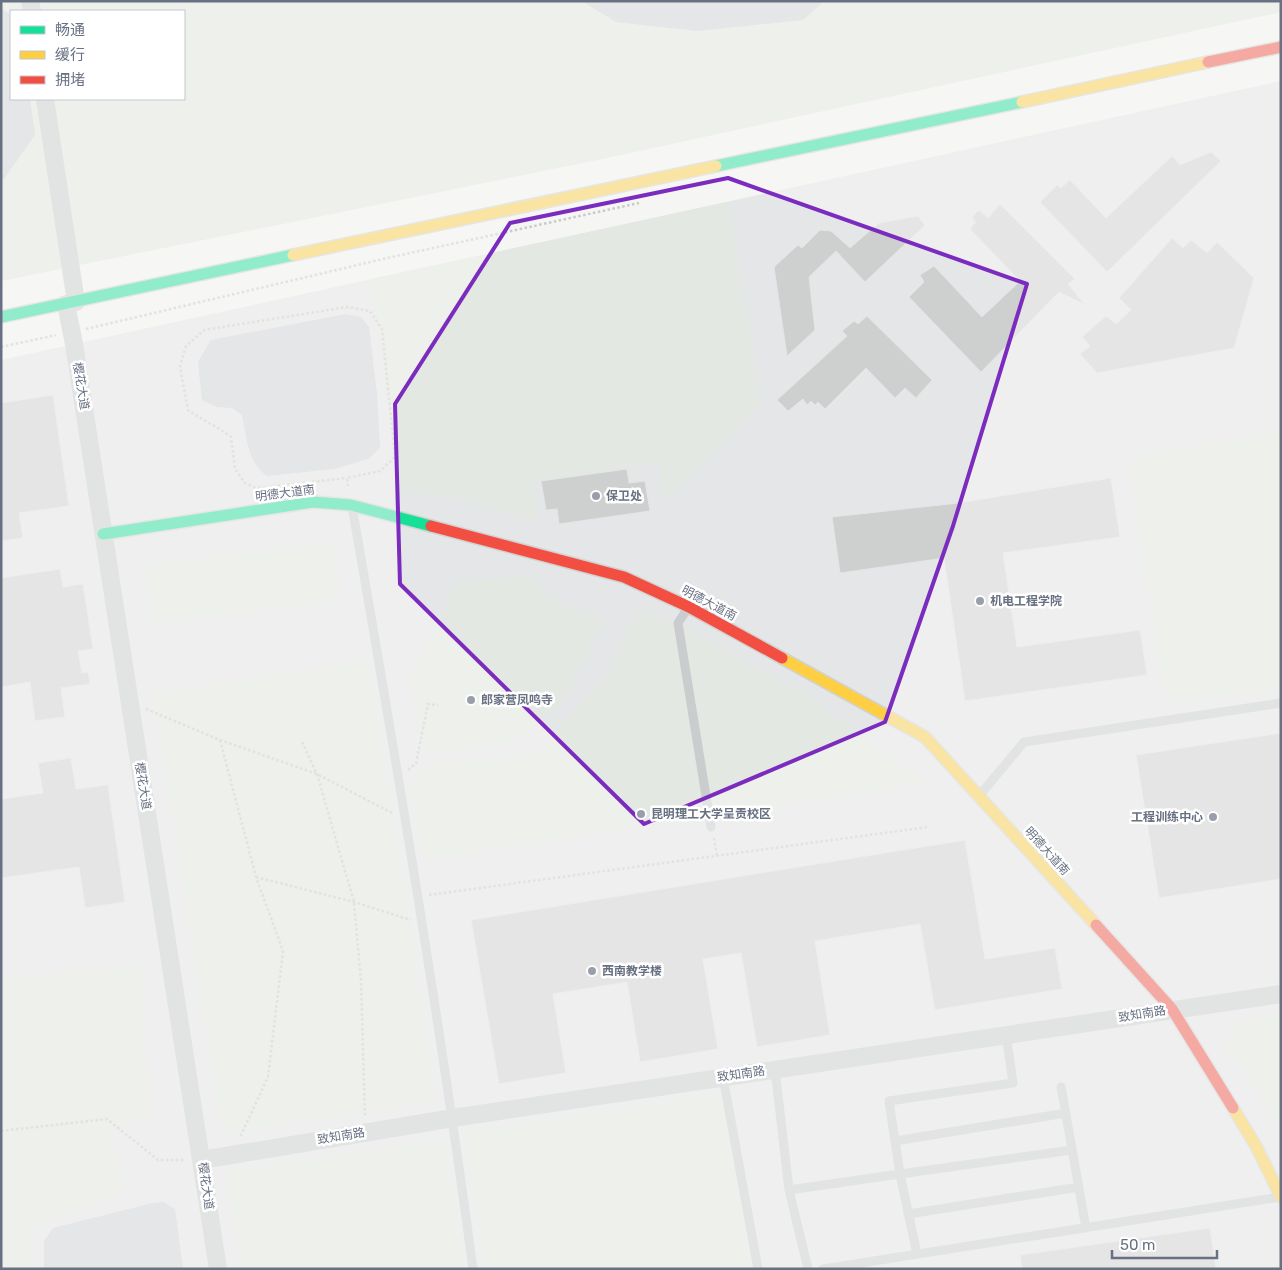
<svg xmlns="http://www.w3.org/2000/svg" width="1282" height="1270" viewBox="0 0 1282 1270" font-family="Rubik,'Noto Sans SC',sans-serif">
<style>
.built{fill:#e5e6e7}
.green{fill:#e4e8e3;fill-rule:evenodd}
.water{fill:#ced3d7}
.building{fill:#ced0d0;stroke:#e4e4e4}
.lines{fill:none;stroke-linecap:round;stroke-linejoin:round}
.fast-casing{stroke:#d1d2d2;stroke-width:14}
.slow-casing{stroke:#d1d2d2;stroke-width:14}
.jam-casing{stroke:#d1d2d2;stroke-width:14}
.path{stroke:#cacaca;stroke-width:2.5;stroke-dasharray:2.5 2.5;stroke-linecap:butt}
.lane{stroke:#cbccce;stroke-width:9}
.street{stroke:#cbccce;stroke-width:18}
.fast{stroke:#16e098;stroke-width:11}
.slow{stroke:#ffcf43;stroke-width:11}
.jam{stroke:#f24e42;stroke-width:11}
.marked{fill:none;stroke:#7b2cbf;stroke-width:4;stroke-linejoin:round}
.poi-dot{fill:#999faa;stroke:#fff;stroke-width:2}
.labels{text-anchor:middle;stroke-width:5;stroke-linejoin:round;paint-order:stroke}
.street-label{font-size:12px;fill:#687182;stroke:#fff}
.poi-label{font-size:12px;font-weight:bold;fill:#687182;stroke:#fff;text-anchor:start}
</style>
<rect width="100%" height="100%" fill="#f5f5f4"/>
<path class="built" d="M1281,81V1269H1V360Z"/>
<path class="green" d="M1,1H1281V12L602,159L1,281ZM11,11H184V99H11Z
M728,202L761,403L665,501L659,462L534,480L537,521C493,507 449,496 402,489L371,279Z
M1281,432V689L1177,702L1164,693L1129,463L1133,456Z
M334,542L341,601L153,623L146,565Z
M532,576L546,597L605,620L558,707L515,742L427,754L413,709L412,670L426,649L456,582Z
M639,608L694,633L808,696L926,783L423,860L410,779L423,765L535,755L606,678Z
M368,660L437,1101L222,1134L153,693Z
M140,966L151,1117L111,1129L124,1190L29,1229L32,1269H1V978Z
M1281,1015V1124L1224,1044L1236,1021Z
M722,1093L750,1269H486L465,1133Z
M445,1139L465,1269H241L226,1171Z"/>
<path class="water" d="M582,1H824L803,20L698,31L616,22Z
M1,8L11,15V99H30L35,135L1,183Z
M346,314L361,317L369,327L377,394L380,448L368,459L334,469L267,476C247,462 247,437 242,415L232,408L217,407L202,400L198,362L211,340Z
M163,1202L175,1209L183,1269H44V1241L53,1228L153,1203Z"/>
<path class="building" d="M1211,152L1221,161L1107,272L1040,202L1057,185L1061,188L1070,180L1106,218L1172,156L1180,165Z
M1000,204L1075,279L1068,284L1084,304L1059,292L981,372L909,297L924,282L920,275L934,266L982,317L1020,281L970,229L976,222L972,217L979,210L988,218Z
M918,216L925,225L865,282L836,251L809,277L815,330L787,356L774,267L798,245L802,248L820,230L831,231L850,248L879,223Z
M1172,238L1183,248L1191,240L1207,253L1217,242L1254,278L1234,348L1097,373L1080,354L1090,346L1082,337L1106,316L1116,324L1131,310L1119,298Z
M867,316L932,380L916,398L905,388L895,398L866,368L825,409L818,402L815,405L811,401L807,405L803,399L788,411L777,400L847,336L842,331L854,321L858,324Z
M53,395L69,506L19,513L23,538L1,541V403Z
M627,469L629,483L645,481L650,511L559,524L557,509L546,510L541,481Z
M1111,478L1120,537L1003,553L1017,647L1140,630L1147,675L965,701L944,558L840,573L832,517L958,503Z
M60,569L63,587L83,584L93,649L78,651L82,673L88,672L90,684L61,688L65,717L35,721L30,682L1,687V578Z
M1281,733V879L1159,898L1136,755Z
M71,758L76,789L108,785L125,902L85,908L79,867L1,878V799L43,793L38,763Z
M965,840L985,959L1055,948L1062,989L935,1010L920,924L815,941L830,1035L757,1047L741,953L703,959L718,1049L640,1062L627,982L553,994L566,1073L499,1084L471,920Z
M1210,1228L1216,1269H1022L1020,1255Z"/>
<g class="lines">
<g class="fast-casing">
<path id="fast" d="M716,166L1022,102
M1,317L293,255
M103,534L313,502L351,505L431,526"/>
</g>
<g class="slow-casing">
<path id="slow" d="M1022,102L1208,62
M293,255L716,166
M782,658L925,737L1096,925
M1233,1108L1256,1146L1281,1197"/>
</g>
<g class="jam-casing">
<path id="jam" d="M1208,62L1281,47
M431,526L624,577L689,607L782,658
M1096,925L1172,1009L1233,1108"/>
</g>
<path class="path" d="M86,329L383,259L639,203
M1,347L56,335
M312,482L347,478
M305,483L256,488L245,483L235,469L231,437C217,426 202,420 188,410L180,366L186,346L204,330L347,307L370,311L382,329L395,457L380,471L347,478L348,486
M146,709L220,740L317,774L394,814
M220,740L256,877L283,951L268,1077L240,1137
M302,742L317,774L354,902L361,981L365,1118
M408,770L416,763L428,704L438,705
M714,838L717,856
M256,877L354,902L411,920
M429,895L928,827
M1,1131L107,1119L158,1160H186"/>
<path class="lane" d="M352,506C396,760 439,1014 473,1269
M688,608L678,623L711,827
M979,796L1024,742L1281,703
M775,1069L789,1190L900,1174L889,1101L1013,1083L1006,1034
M723,1077L758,1269
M1061,1087L1086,1228
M895,1141L1066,1113
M789,1190L808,1269
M908,1214L1079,1187
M917,1254L900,1174L1072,1150
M823,1269L1280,1197"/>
<path class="street" d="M30,1L32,11
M45,99L76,302
M66,304L74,344L218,1269
M202,1160L453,1118L1281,994"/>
<use href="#fast" class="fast"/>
<use href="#slow" class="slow"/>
<use href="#jam" class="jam"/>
</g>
<path d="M0 0H1282V1270H0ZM728,178L1027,284L953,526L885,722L644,824L400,584L395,404L510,223Z" fill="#f5f5f4" fill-opacity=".55" fill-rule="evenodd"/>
<path class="marked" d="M728,178L1027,284L953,526L885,722L644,824L400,584L395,404L510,223Z"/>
<g class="poi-dot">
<circle cx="596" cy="496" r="5"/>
<circle cx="980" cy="601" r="5"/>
<circle cx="471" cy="700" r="5"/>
<circle cx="641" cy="814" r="5"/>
<circle cx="1213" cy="817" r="5"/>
<circle cx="592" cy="971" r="5"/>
</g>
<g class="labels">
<g class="street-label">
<text transform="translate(81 386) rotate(81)" y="4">樱花大道</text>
<text transform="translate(285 493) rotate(-7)" y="4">明德大道南</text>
<text transform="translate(709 603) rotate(28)" y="4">明德大道南</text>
<text transform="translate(143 786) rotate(81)" y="4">樱花大道</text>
<text transform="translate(1047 851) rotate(48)" y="4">明德大道南</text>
<text transform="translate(1142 1014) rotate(-9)" y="4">致知南路</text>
<text transform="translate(741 1074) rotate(-8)" y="4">致知南路</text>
<text transform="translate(341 1136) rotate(-9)" y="4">致知南路</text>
<text transform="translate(206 1186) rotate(82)" y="4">樱花大道</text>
</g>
<g class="poi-label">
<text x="606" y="500">保卫处</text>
<text x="990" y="605">机电工程学院</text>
<text x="481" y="704">郎家营凤鸣寺</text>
<text x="651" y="818">昆明理工大学呈贡校区</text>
<text x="1203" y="821" text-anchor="end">工程训练中心</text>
<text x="602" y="975">西南教学楼</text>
</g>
</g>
<rect width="1282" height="1270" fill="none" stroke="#687182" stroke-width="5"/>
<rect x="10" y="10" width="175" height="90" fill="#ffffff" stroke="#c3c6cd"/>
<rect x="20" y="26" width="25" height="8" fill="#16e098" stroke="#c3c6cd"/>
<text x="55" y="35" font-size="15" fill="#687182">畅通</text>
<rect x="20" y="51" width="25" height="8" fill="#ffcf43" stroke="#c3c6cd"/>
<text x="55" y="60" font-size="15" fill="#687182">缓行</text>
<rect x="20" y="76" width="25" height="8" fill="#f24e42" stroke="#c3c6cd"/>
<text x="55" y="85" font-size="15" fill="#687182">拥堵</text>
<path d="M1112 1250v8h105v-8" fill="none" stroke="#687182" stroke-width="2.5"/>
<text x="1120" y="1250" font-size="15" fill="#687182" stroke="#ffffff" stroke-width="4" paint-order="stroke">50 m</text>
</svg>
